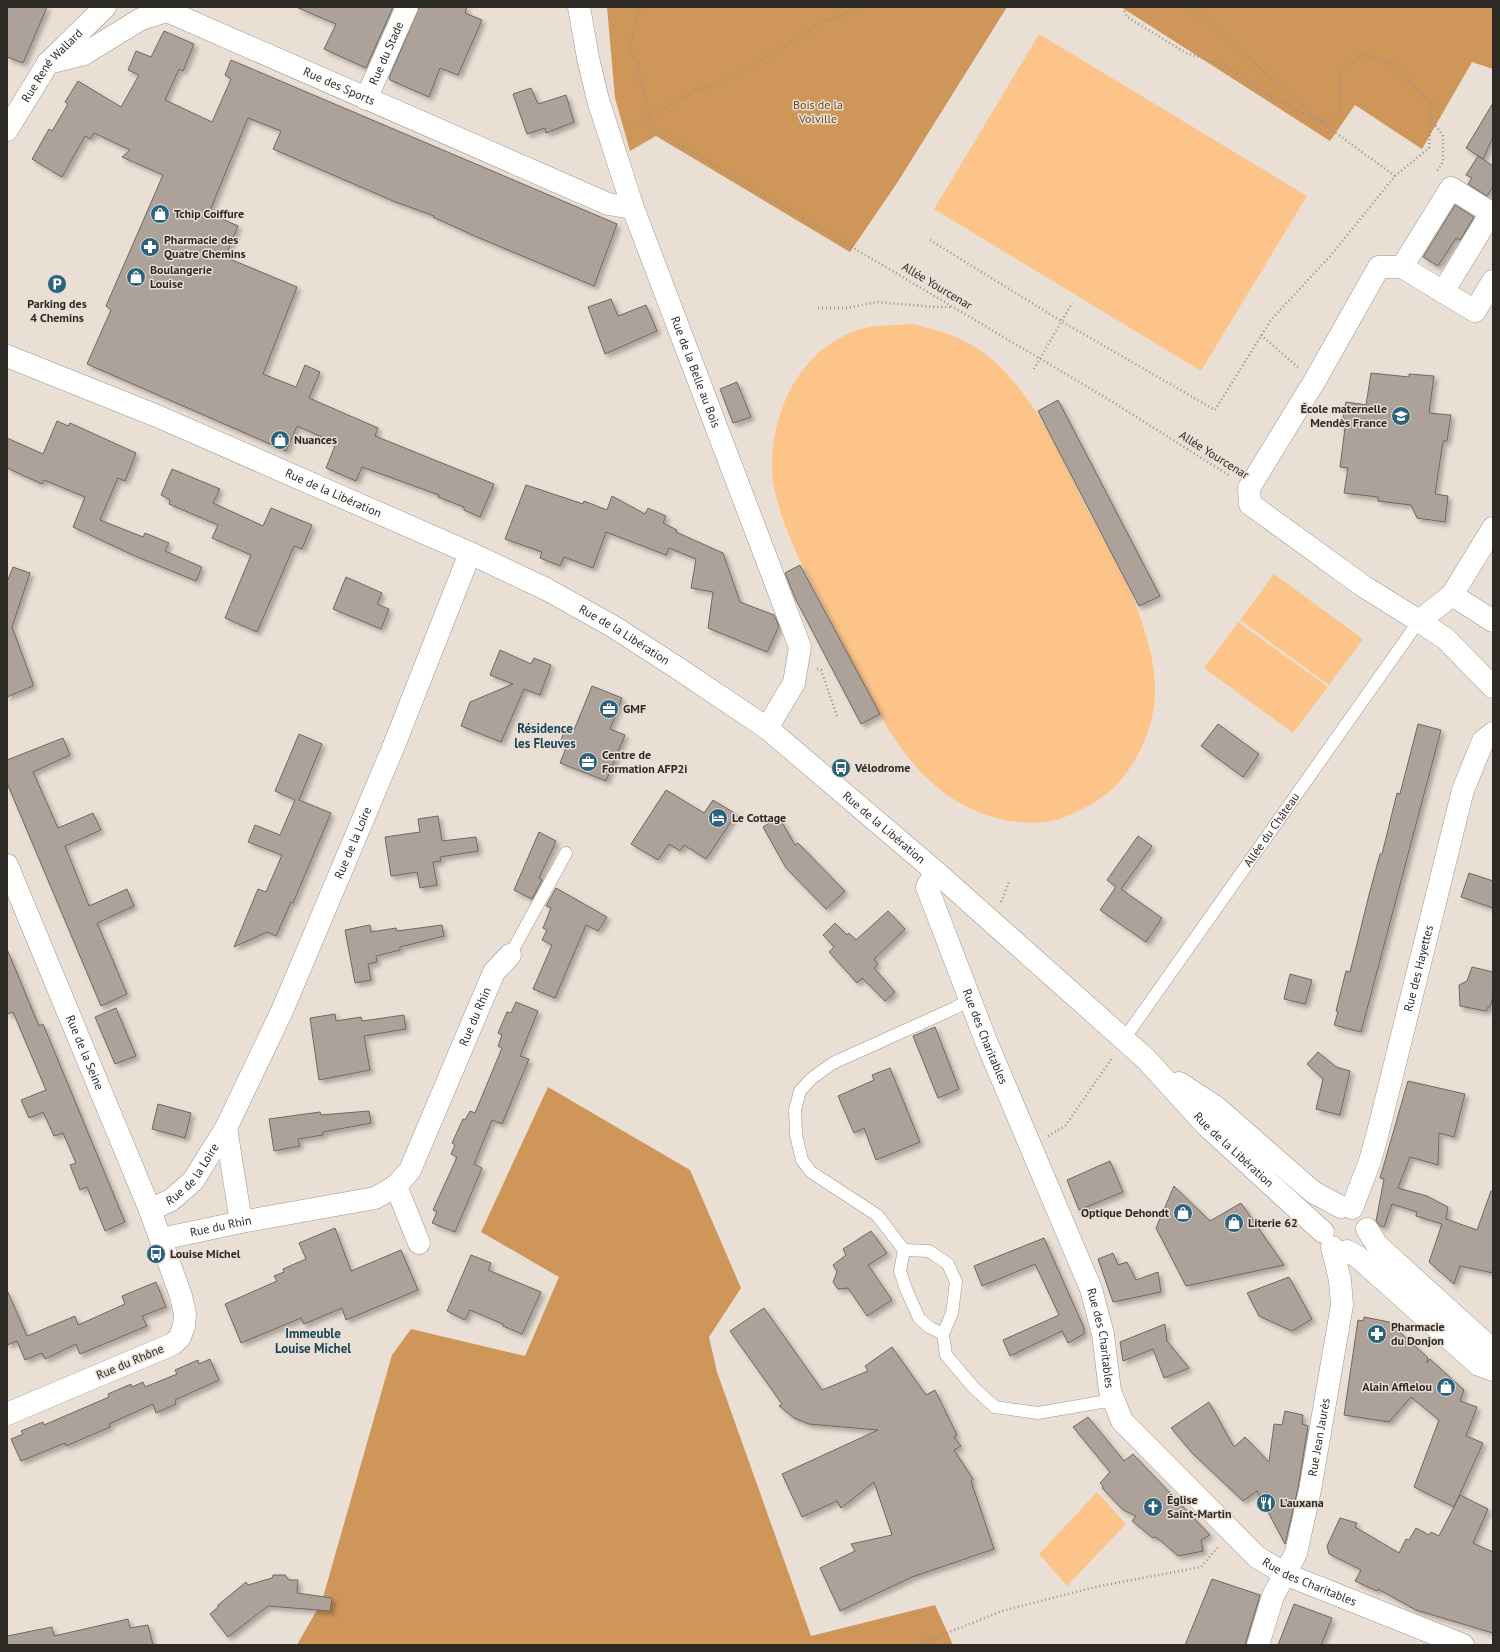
<svg xmlns="http://www.w3.org/2000/svg" width="1500" height="1652" viewBox="0 0 1500 1652" font-family="'PT Sans',sans-serif">
<style>
.green{fill:#fdc489}
.forest{fill:#cf965a}
.building{fill:#aca299;stroke:#71685f;filter:url(#shadow)}
.lines{fill:none;stroke-linecap:round;stroke-linejoin:round}
.service-casing{stroke:#9e958c;stroke-width:13}
.minor-casing{stroke:#9e958c;stroke-width:23}
.secondary-casing{stroke:#9e958c;stroke-width:23}
.path{stroke:#99918a;stroke-width:2.5;stroke-dasharray:1 3;stroke-linecap:butt}
.service{stroke:#fff;stroke-width:12}
.minor{stroke:#fff;stroke-width:22}
.secondary{stroke:#fff;stroke-width:22}
.labels{text-anchor:middle;stroke-width:3;stroke-linejoin:round;paint-order:stroke}
.street-label{font-size:12px;fill:#2d2a26;stroke:#eadfd5}
.park-label{font-size:12px;fill:#70491c;stroke:#eadfd5}
.poi-label{font-size:12px;font-weight:bold;fill:#2d2a26;stroke:#eadfd5;text-anchor:start}
.neighbourhood-label{font-size:13px;font-weight:bold;fill:#19465a;stroke:#eadfd5}
</style>
<defs>
<filter id="shadow"><feDropShadow dx="3.5" dy="3.5" stdDeviation="2" flood-color="#0004"/></filter>
</defs>
<rect width="100%" height="100%" fill="#eadfd5"/>
<path class="green" d="M1039,34L1307,196L1201,371L934,209Z
M912,324C949,332 976,342 1003,370C1041,408 1062,460 1086,507C1109,549 1135,592 1147,639C1153,659 1157,684 1154,705C1149,747 1122,791 1084,808C1076,812 1068,816 1060,819C1008,832 955,809 920,771C890,739 871,699 852,661C834,627 817,593 799,559C788,535 778,509 773,482C771,468 772,453 774,440C782,390 810,345 861,329C877,325 895,325 912,324Z
M1274,574L1363,639L1329,685L1240,620Z
M1238,622L1328,687L1293,733L1204,668Z
M1097,1492L1126,1524L1067,1586L1039,1554Z"/>
<path class="forest" d="M607,7H1007L897,183L850,252L656,136L630,151L615,98Z
M1121,7H1493V69L1472,62L1422,149L1355,105L1330,141Z
M548,1087L690,1170L741,1288L709,1337L717,1372L811,1636L935,1605L953,1645H297L322,1601L392,1355L411,1329L525,1356L559,1277L481,1232Z"/>
<path class="building" d="M7,7H47L23,63L7,57Z
M296,7H393L366,68L324,49L336,24Z
M419,7H467L465,13L482,20L458,75L440,68L429,97L390,80L389,78Z
M164,31L194,44L183,71L179,69L165,100L212,122L231,79L225,75L231,60L617,224L594,286L477,237L433,217L434,216L393,201L273,149L281,131L248,118L209,213L238,226L225,257L297,287L263,374L296,387L305,365L320,372L309,398L378,428L375,436L494,484L480,517L464,510V507L438,497L439,495L362,467L356,481L326,468L336,443L297,426L286,451L87,364L111,310L106,306L163,175L122,157L130,150L94,133L90,139L85,136L62,177L32,159L49,129L52,131L68,104L65,102L78,81L121,107L139,75L128,70L136,51L151,57Z
M531,88L538,104L566,95L574,122L546,133L545,128L527,134L513,94Z
M1493,103V137L1483,159L1466,148Z
M1478,156L1493,166V186L1487,196L1468,184L1472,178L1466,175Z
M1455,205L1474,217L1460,240L1456,238L1438,266L1423,257Z
M611,299L618,316L646,305L657,331L605,354L588,307Z
M1371,373L1409,377V374L1434,376L1429,413L1451,415L1447,441H1443L1435,494L1448,496L1445,522L1417,518L1411,505L1378,501V497L1344,493L1348,468L1340,467L1345,428L1341,427L1346,402L1366,405Z
M737,382L751,417L733,423L720,389Z
M1058,400L1160,596L1139,606L1038,411Z
M57,421L68,426L70,423L136,453L125,481L118,478L100,520L143,537L145,533L169,543L165,551L202,567L196,581L135,556L73,527L85,497L44,480L42,484L7,468V438L43,454Z
M172,469L220,489L213,503L263,526L271,508L312,525L302,549L294,546L257,632L225,618L251,555L212,538L218,525L169,504L170,500L161,495Z
M526,485L583,504L584,501L607,510L612,496L645,514L648,508L666,516L663,523L677,530L676,532L723,553L740,602L774,615L779,626L767,652L708,628L713,592L691,588L696,559L669,548L666,555L606,532L593,568L564,557L560,566L540,558L542,552L505,539Z
M800,565L880,714L861,724L795,598L785,573Z
M13,567L30,573L12,627L33,684V686L7,697V582Z
M346,577L382,593L377,604L389,609L381,629L333,609Z
M500,650L531,664L534,658L551,665L540,695L524,689L501,742L461,726L470,702L513,684L490,675Z
M592,686L622,698L610,729L625,735L606,781L560,763L566,748L559,745L566,727L574,730Z
M1218,724L1259,754L1243,777L1201,746Z
M1418,724L1441,730L1361,1032L1334,1025L1338,1012L1336,1011L1346,971L1350,972L1369,895L1380,854H1382L1397,793L1400,794Z
M299,734L322,744L299,800L331,813L293,903L291,902L276,936L267,932L234,947L258,889L266,892L282,855L248,842L255,825L280,835L295,800L275,791Z
M63,738L70,755L33,772L58,828L93,813L101,830L65,846L89,906L127,889L134,906L97,923L127,994L101,1006L7,783V760Z
M666,790L704,813L713,800L736,814L706,859L684,845L680,851L669,844L658,860L631,844Z
M438,816L442,841L476,837L478,851L440,857L441,861L433,862L437,885L420,888L417,872L391,876L385,837L420,832L418,819Z
M779,817L795,845L798,843L845,891L826,909L786,868L763,827Z
M539,832L556,841L539,878L542,880L532,899L514,890Z
M1138,836L1152,846L1121,889L1162,918L1146,942L1100,910L1116,887L1107,880Z
M1469,873L1493,881V908L1461,897Z
M556,888L607,917L598,931L586,925L555,998L533,989L552,945L542,940L547,930L543,928L551,908L546,906Z
M888,911L905,929L874,959L878,964L874,968L895,992L885,1001L862,978L857,983L829,952L834,947L823,935L835,923L847,935L849,933L856,940Z
M370,925L371,932L396,928L397,931L442,925L444,936L400,947V950L376,956L377,962L368,964L371,980L355,983L345,930Z
M7,949L39,1026L43,1024L125,1222L105,1231L87,1187L80,1190L70,1165L76,1163L63,1133L54,1136L43,1112L29,1118L21,1100L46,1090L13,1012L7,1014Z
M1472,967L1493,972V996L1490,1007H1488L1486,1011L1460,1006L1459,985L1467,981Z
M1290,974L1312,980L1305,1004L1284,999Z
M516,1002L538,1011L520,1056L529,1059L502,1124L492,1120L474,1164L482,1168L455,1232L432,1223L437,1212L433,1210L457,1157L451,1154L455,1145L452,1143L463,1119L465,1120L470,1111L475,1113L502,1048L498,1046L502,1035L498,1033L507,1012L511,1013Z
M116,1008L136,1056L115,1064L95,1017Z
M335,1014L336,1021L361,1017L362,1021L404,1015L406,1029L364,1036L370,1070L319,1080L310,1018Z
M935,1027L959,1089L938,1098L913,1036Z
M1318,1052L1336,1067L1350,1071L1340,1115L1316,1109L1323,1079L1307,1064Z
M890,1068L920,1142L876,1160L864,1128L854,1133L838,1096L874,1080L872,1075Z
M1408,1081L1465,1094L1454,1137L1439,1133L1438,1165L1410,1157L1398,1188L1427,1196L1448,1207L1446,1219L1477,1230L1491,1191H1493V1273L1460,1266L1454,1284L1429,1262L1442,1224L1416,1216L1417,1212L1392,1204L1384,1227L1380,1226L1376,1221L1384,1179L1380,1178Z
M158,1104L191,1113L185,1138L152,1129Z
M369,1111L371,1123L323,1132V1135L298,1139L300,1146L274,1151L269,1119L320,1112L321,1115Z
M1110,1161L1123,1192L1079,1210L1067,1180Z
M1174,1186L1210,1221L1241,1203L1284,1265L1186,1286L1156,1228Z
M335,1228L351,1271L401,1250L418,1290L346,1320L342,1308L304,1324L301,1318L241,1343L225,1304L277,1281L274,1276L284,1272L283,1269L306,1259L299,1243Z
M871,1231L887,1253L868,1265L892,1300L867,1316L848,1288L838,1289L833,1282L837,1272L833,1265L846,1255L843,1249Z
M1044,1238L1084,1328V1334L1068,1343L1062,1331L1010,1356L1003,1340L1059,1315L1035,1264L982,1286L974,1266Z
M1113,1253L1118,1265L1127,1262L1136,1280L1158,1272L1161,1292L1113,1302L1098,1259Z
M471,1255L491,1263L488,1270L541,1292L522,1334L503,1326V1324L470,1310L465,1320L447,1311Z
M1289,1277L1312,1319L1292,1331L1259,1316L1247,1293Z
M156,1282L166,1307L142,1316L147,1326L80,1354L76,1344L45,1359L42,1353L25,1360L17,1341L7,1345V1290L27,1336L75,1316L78,1325L125,1304L122,1296Z
M764,1308L822,1390L868,1371L865,1366L892,1347L926,1395L935,1390L957,1435L954,1437L961,1446L954,1450L973,1479L971,1481L994,1549L912,1577L840,1611L820,1568L855,1551L851,1544L892,1535L874,1482L841,1508L837,1501L802,1517L782,1474L878,1430L809,1424L794,1418L779,1406L782,1404L730,1331Z
M1364,1317L1389,1322L1428,1358L1427,1363L1430,1359L1464,1390L1460,1401L1477,1407L1466,1436L1483,1443L1454,1507L1414,1487L1439,1420L1411,1397L1389,1422L1344,1415L1358,1320L1363,1321Z
M1165,1324L1167,1341L1189,1368L1164,1378L1153,1349L1123,1361L1120,1342Z
M210,1359L219,1380L175,1400L176,1404L156,1413L153,1404L109,1424L110,1427L66,1446L65,1443L21,1461L11,1439L23,1434L21,1431L43,1422L44,1425L109,1397L108,1394L131,1384L132,1387L143,1382L145,1387L177,1374L175,1370L198,1360L199,1364Z
M1209,1402L1234,1447L1245,1437L1269,1462L1274,1424L1282,1425L1285,1411L1303,1415L1302,1424L1308,1426L1298,1488L1285,1544L1257,1491L1243,1501L1193,1454L1171,1428Z
M1088,1417L1124,1461L1133,1454L1210,1535L1201,1540L1203,1551L1178,1556L1161,1541L1155,1537L1153,1538L1132,1521L1136,1516L1123,1510L1102,1488L1103,1486L1100,1483L1110,1472L1073,1427Z
M1460,1495L1488,1509L1473,1543L1493,1552V1633L1416,1610L1378,1589L1377,1591L1355,1581L1361,1570L1329,1554L1327,1546L1340,1518L1357,1523L1355,1527L1399,1553L1406,1539L1409,1540L1416,1528L1429,1535L1431,1532L1439,1536Z
M273,1575H285L289,1580H298L297,1593L332,1598L330,1611L268,1606L228,1637L210,1614L218,1607V1605L246,1582L248,1585L272,1578Z
M1212,1579L1260,1595L1245,1645H1185Z
M1294,1604L1332,1618L1321,1645H1278Z
M128,1619L130,1628L148,1625L153,1645H7V1636L52,1627L54,1636Z"/>
<g class="lines">
<g class="service-casing">
<g id="service">
<path d="M510,955L566,853"/>
<path d="M970,999L955,1008L833,1063L811,1079L800,1091L795,1110L796,1135L802,1160L811,1172L877,1215L904,1250L900,1271L906,1289L919,1318L929,1327L943,1334L946,1355L974,1388L995,1407L1038,1413L1113,1400"/>
<path id="s1" d="M1124,1039L1419,621"/>
<path d="M904,1250L929,1251L948,1264L956,1282L952,1313L943,1334"/>
</g>
</g>
<g class="minor-casing">
<g id="minor">
<path id="s2" d="M579,7L588,58L598,100L633,208L800,647L794,683L767,728"/>
<path id="s3" d="M48,63L84,54L141,19L167,11L608,204L633,208"/>
<path id="s4" d="M366,99L407,7"/>
<path d="M1402,267L1451,188L1493,214"/>
<path d="M1443,292L1491,213"/>
<path d="M1493,528L1452,595L1419,621L1446,639L1493,687"/>
<path d="M1452,595L1493,621"/>
<path d="M1419,621L1363,586L1250,504L1249,488L1314,382L1379,267H1402L1475,311L1493,281"/>
<path id="s5" d="M7,865L150,1210L181,1296L185,1314L184,1326L180,1337L173,1344L7,1414"/>
<path id="s6" d="M936,872L927,887L986,1041L1091,1289L1103,1334L1110,1391L1122,1421L1257,1557L1285,1574L1463,1645"/>
<path d="M226,1128L241,1222"/>
<path d="M396,1186L419,1243"/>
<path id="s7" d="M1352,1208L1370,1161L1377,1136L1463,790L1483,741L1493,733"/>
<path id="s8" d="M150,1210L171,1200L193,1181L226,1128L282,1011L393,748L470,553"/>
<path id="s9" d="M161,1239L241,1222L375,1198L396,1186L410,1170L494,972L510,955"/>
<path id="s10" d="M1258,1645L1273,1596L1296,1553L1310,1490L1342,1305L1340,1280L1332,1247"/>
</g>
</g>
<g class="secondary-casing">
<g id="secondary">
<path id="s11" d="M7,130L48,63L105,7"/>
<path id="s12" d="M7,356L157,416L470,553L548,590L614,627L676,667L767,728L936,872L1146,1059L1207,1126L1323,1232"/>
<path d="M1179,1083L1216,1107L1313,1192L1341,1207"/>
<path d="M1367,1229L1377,1245L1486,1344L1493,1354"/>
<path d="M1347,1251L1358,1257L1377,1274L1479,1365L1493,1370"/>
</g>
</g>
<path class="path" d="M641,7L629,48L636,61L650,116L643,123
M1191,7L1322,123L1395,176
M650,116L699,89L717,85L787,45L820,23L862,7
M1431,119L1443,136V162L1437,171
M630,128L643,123L1108,399L1230,476
M930,240L1061,321L1215,410L1271,320L1331,255L1395,176L1429,148L1431,104L1391,63L1361,54L1341,73L1339,111L1322,123L1259,90L1228,67L1186,53L1127,17L1123,7
M818,308H847L877,302L935,307H952
M1261,335L1299,368
M1034,369L1072,303
M817,669L821,670L838,719
M1001,902L1009,882
M1048,1136L1065,1126L1113,1057
M917,1645L1002,1611L1095,1587L1201,1567L1218,1547"/>
<use href="#service" class="service"/>
<use href="#minor" class="minor"/>
<use href="#secondary" class="secondary"/>
</g>
<defs>
<g id="shop-disc" transform="scale(1)"><circle r="9.5" fill="#2b637d" stroke="#eadfd5"/><path d="M-5-2.5h2.3a2.7 3.5 0 0 1 5.4 0H5L5.5 6h-11ZM-1.5-2.5h3a1.5 2.3 0 0 0-3 0Z" fill="#fff"/></g>
<g id="pharmacy-disc" transform="scale(1)"><circle r="9.5" fill="#2b637d" stroke="#eadfd5"/><path d="M-2-6h4v4h4v4h-4v4h-4v-4h-4v-4h4Z" fill="#fff"/></g>
<g id="parking-disc" transform="scale(1)"><circle r="9.5" fill="#2b637d" stroke="#eadfd5"/><path d="M-3.5-5.5H1a3.5 3.5 0 0 1 0 7H-1V5.5H-3.5ZM-1-3.4V-.6H.8a1.4 1.4 0 0 0 0-2.8Z" fill="#fff"/></g>
<g id="school-disc" transform="scale(1)"><circle r="9.5" fill="#2b637d" stroke="#eadfd5"/><path d="M0-5L7-2L0 1L-7-2ZM-4 1L0 2.5L4 1V4Q0 6-4 4Z" fill="#fff"/></g>
<g id="office-disc" transform="scale(1)"><circle r="9.5" fill="#2b637d" stroke="#eadfd5"/><path d="M-6-3h4V-5.5h4V-3h4V5H-6ZM-1-4.5V-3h2v-1.5ZM-6 0V1H6V0Z" fill="#fff"/></g>
<g id="bus-disc" transform="scale(1)"><circle r="9.5" fill="#2b637d" stroke="#eadfd5"/><path d="M-5-6H5V4H4V6H2V4H-2V6H-4V4H-5ZM-3.5-4V0h7V-4ZM-3.5 1.2v1.5H-2V1.2ZM2 1.2v1.5H3.5V1.2Z" fill="#fff"/></g>
<g id="hotel-disc" transform="scale(1)"><circle r="9.5" fill="#2b637d" stroke="#eadfd5"/><path d="M-6-4.5h1.5V1H6V5H4.5V3h-9V5H-6ZM-4 0a1.8 1.8 0 1 1 3.6 0ZM.5 0V-2.5h3Q6-2.5 6 0Z" fill="#fff"/></g>
<g id="restaurant-disc" transform="scale(1)"><circle r="9.5" fill="#2b637d" stroke="#eadfd5"/><path d="M-5-6h1v4h1v-4h1v4h1v-4h1v5L-1.5 .5V6h-2V.5L-5-1ZM5-6V6H3V1.5H1.5Q1.5-4 5-6Z" fill="#fff"/></g>
<g id="church-disc" transform="scale(1)"><circle r="9.5" fill="#2b637d" stroke="#eadfd5"/><path d="M-1.2-6h2.4v3.5h3.3v2.4h-3.3V6h-2.4V-.1h-3.3v-2.4h3.3Z" fill="#fff"/></g>
</defs>
<g fill-rule="evenodd">
<use href="#shop-disc" x="160" y="214"/>
<use href="#pharmacy-disc" x="150" y="247"/>
<use href="#shop-disc" x="136" y="277"/>
<use href="#parking-disc" x="57" y="284"/>
<use href="#school-disc" x="1401" y="416"/>
<use href="#shop-disc" x="280" y="440"/>
<use href="#office-disc" x="609" y="709"/>
<use href="#office-disc" x="588" y="762"/>
<use href="#bus-disc" x="841" y="768"/>
<use href="#hotel-disc" x="718" y="818"/>
<use href="#shop-disc" x="1183" y="1213"/>
<use href="#shop-disc" x="1234" y="1223"/>
<use href="#bus-disc" x="156" y="1254"/>
<use href="#pharmacy-disc" x="1377" y="1334"/>
<use href="#shop-disc" x="1446" y="1387"/>
<use href="#restaurant-disc" x="1266" y="1503"/>
<use href="#church-disc" x="1153" y="1507"/>
</g>
<g class="labels">
<g class="street-label">
<text dy="4" stroke="none"><textPath href="#s4" startOffset="50">Rue du Stade</textPath></text>
<text dy="4" stroke="none"><textPath href="#s11" startOffset="79">Rue René Wallard</textPath></text>
<text dy="4" stroke="none"><textPath href="#s3" startOffset="319">Rue des Sports</textPath></text>
<text transform="translate(937 286) rotate(31)" y="4">Allée Yourcenar</text>
<text dy="4" stroke="none"><textPath href="#s2" startOffset="384">Rue de la Belle au Bois</textPath></text>
<text transform="translate(1214 455) rotate(32)" y="4">Allée Yourcenar</text>
<text dy="4" stroke="none"><textPath href="#s12" startOffset="354">Rue de la Libération</textPath></text>
<text dy="4" stroke="none"><textPath href="#s12" startOffset="678">Rue de la Libération</textPath></text>
<text dy="4" stroke="none"><textPath href="#s12" startOffset="1002">Rue de la Libération</textPath></text>
<text dy="4" stroke="none"><textPath href="#s1" startOffset="256">Allée du Château</textPath></text>
<text dy="4" stroke="none"><textPath href="#s8" startOffset="427">Rue de la Loire</textPath></text>
<text dy="4" stroke="none"><textPath href="#s7" startOffset="249">Rue des Hayettes</textPath></text>
<text dy="4" stroke="none"><textPath href="#s9" startOffset="430">Rue du Rhin</textPath></text>
<text dy="4" stroke="none"><textPath href="#s6" startOffset="178">Rue des Charitables</textPath></text>
<text dy="4" stroke="none"><textPath href="#s5" startOffset="203">Rue de la Seine</textPath></text>
<text dy="4" stroke="none"><textPath href="#s12" startOffset="1478">Rue de la Libération</textPath></text>
<text dy="4" stroke="none"><textPath href="#s8" startOffset="57">Rue de la Loire</textPath></text>
<text dy="4" stroke="none"><textPath href="#s9" startOffset="61">Rue du Rhin</textPath></text>
<text dy="4" stroke="none"><textPath href="#s6" startOffset="502">Rue des Charitables</textPath></text>
<text transform="translate(130 1362) rotate(-23)" y="4">Rue du Rhône</text>
<text dy="4" stroke="none"><textPath href="#s10" startOffset="218">Rue Jean Jaurès</textPath></text>
<text dy="4" stroke="none"><textPath href="#s6" startOffset="838">Rue des Charitables</textPath></text>
</g>
<g class="park-label">
<text x="818" y="109">Bois de la<tspan x="818" dy="14">Volville</tspan></text>
</g>
<g class="poi-label">
<text x="174" y="218">Tchip Coiffure</text>
<text x="164" y="244">Pharmacie des<tspan x="164" dy="14">Quatre Chemins</tspan></text>
<text x="150" y="274">Boulangerie<tspan x="150" dy="14">Louise</tspan></text>
<text x="57" y="308" text-anchor="middle">Parking des<tspan x="57" dy="14">4 Chemins</tspan></text>
<text x="1387" y="413" text-anchor="end">École maternelle<tspan x="1387" dy="14">Mendès France</tspan></text>
<text x="294" y="444">Nuances</text>
<text x="623" y="713">GMF</text>
<text x="602" y="759">Centre de<tspan x="602" dy="14">Formation AFP2i</tspan></text>
<text x="855" y="772">Vélodrome</text>
<text x="732" y="822">Le Cottage</text>
<text x="1169" y="1217" text-anchor="end">Optique Dehondt</text>
<text x="1248" y="1227">Literie 62</text>
<text x="170" y="1258">Louise Michel</text>
<text x="1391" y="1331">Pharmacie<tspan x="1391" dy="14">du Donjon</tspan></text>
<text x="1432" y="1391" text-anchor="end">Alain Afflelou</text>
<text x="1167" y="1504">Église<tspan x="1167" dy="14">Saint-Martin</tspan></text>
<text x="1280" y="1507">L'auxana</text>
</g>
<g class="neighbourhood-label">
<text x="545" y="733">Résidence<tspan x="545" dy="15">les Fleuves</tspan></text>
<text x="313" y="1338">Immeuble<tspan x="313" dy="15">Louise Michel</tspan></text>
</g>
</g>
<rect width="1500" height="1652" fill="none" stroke="#2d2a26" stroke-width="16"/>
</svg>
